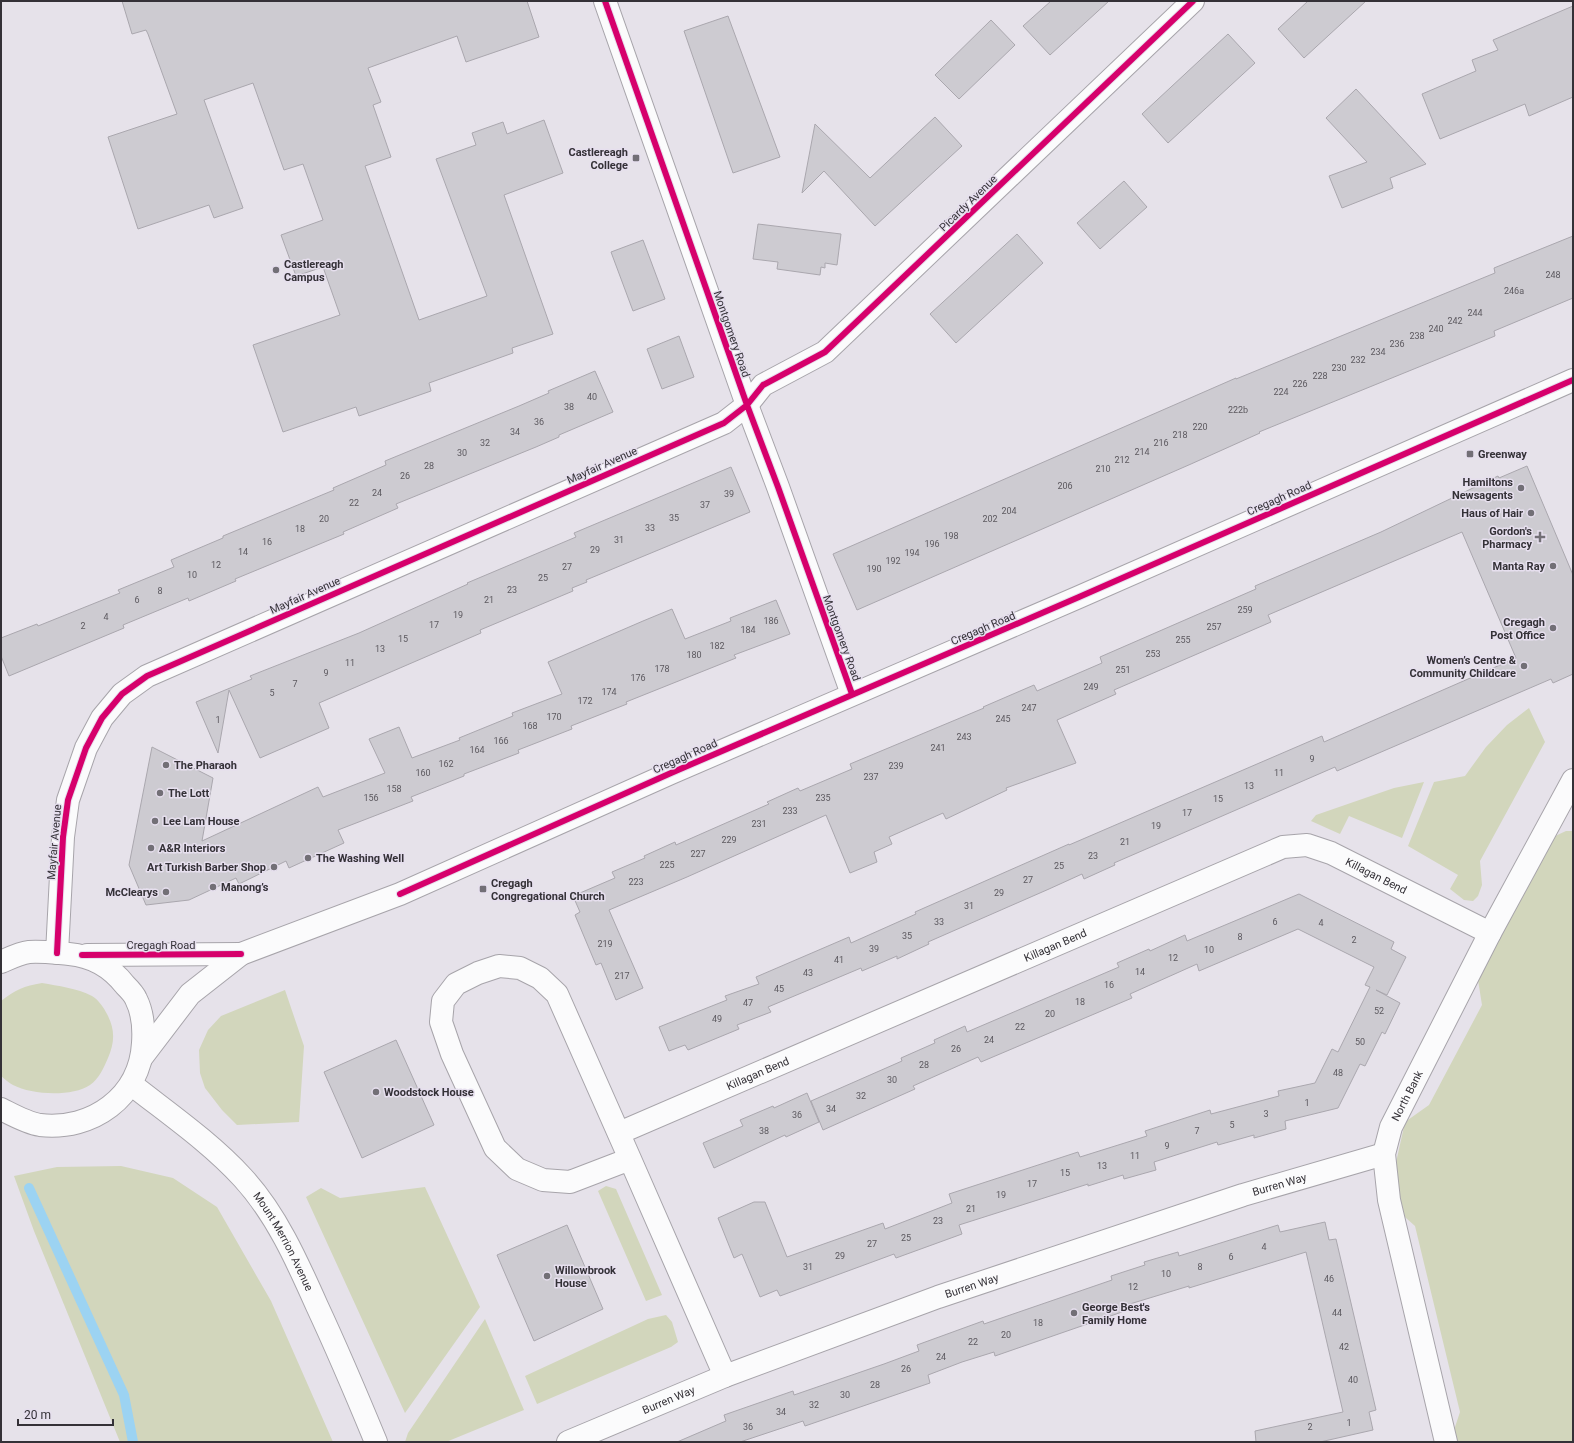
<svg xmlns="http://www.w3.org/2000/svg" width="1574" height="1443" viewBox="0 0 1574 1443" font-family="Roboto,sans-serif">
<style>
.green{fill:#d2d6bc}
.lines{fill:none;stroke-linecap:round;stroke-linejoin:round}
.stream{stroke:#9cd3f2;stroke-width:10}
.building{fill:#cdcbd1;stroke:#aaa7ae}
.street-casing{stroke:#a7a4aa;stroke-width:24}
.secondary-casing{stroke:#a7a4aa;stroke-width:24}
.street{stroke:#fbfbfc;stroke-width:22}
.secondary{stroke:#fbfbfc;stroke-width:22}
.cycleway-casing{stroke:#e6dfee;stroke-width:8}
.cycleway{stroke:#d6006c;stroke-width:6}
.poi-dot{fill:#726f76;stroke:#e6dfee;stroke-width:1.5}
.labels{text-anchor:middle;stroke-width:3;stroke-linejoin:round;paint-order:stroke}
.number-label{font-size:9px;fill:#5c595f}
.poi-label{font-size:11px;font-weight:bold;fill:#343137;stroke:#e6dfee;text-anchor:start}
.street-label{font-size:11px;fill:#343137;stroke:#e6dfee}
</style>
<rect width="100%" height="100%" fill="#e6e2ea"/>
<path class="green" d="M1529,708L1545,742L1480,861L1482,885L1478,896L1473,901L1464,900L1450,889L1458,875L1408,846L1434,782L1465,776L1486,747L1507,725Z
M1424,782L1402,838L1349,816L1340,834L1311,821L1316,815L1394,788Z
M1566,831H1573V1442H1454L1452,1436L1460,1412L1415,1226L1397,1210L1395,1167L1405,1122L1429,1105L1482,1005L1478,980L1553,837Z
M42,983C58,986 77,988 92,996C98,999 104,1008 107,1014C115,1029 115,1042 108,1058C104,1067 99,1079 90,1085C72,1097 32,1095 13,1085C9,1083 5,1079 1,1076V1001C15,990 24,986 42,983Z
M285,990L304,1046L299,1122L237,1125L222,1110L205,1088L200,1073L199,1050L208,1030L221,1016Z
M121,1166L173,1178L217,1207L271,1301L333,1442H120L34,1231L14,1176L57,1167Z
M606,1186L616,1189L662,1295L646,1301L598,1191Z
M425,1187L480,1307L405,1413L306,1197L321,1188L340,1198Z
M666,1315L672,1322L678,1342L671,1347L537,1404L525,1376L648,1319Z
M485,1319L524,1410L446,1442H405L408,1433Z"/>
<g class="lines">
<path class="stream" d="M29,1188L124,1395L133,1442"/>
</g>
<path class="building" d="M122,1H527L539,37L466,62L457,36L368,68L381,102L373,105L391,157L365,166L419,320L487,296L436,159L476,145L472,133L503,122L507,134L544,120L563,173L504,195L553,334L512,348L513,353L429,383L431,391L359,416L356,407L283,432L253,345L340,315L323,267L296,276L281,235L323,220L303,164L284,170L253,83L204,100L243,208L214,218L209,205L138,229L108,137L177,114L148,34L146,30L132,34Z
M1051,1H1109L1050,55L1023,26Z
M1308,1H1366L1304,58L1278,29Z
M1573,6V97L1529,116L1525,104L1440,139L1422,94L1476,71L1472,60L1498,50L1493,40Z
M728,16L780,157L733,173L684,31Z
M991,20L1015,45L959,99L935,75Z
M1228,34L1255,63L1168,143L1142,114Z
M1356,89L1426,164L1390,178L1393,188L1342,208L1329,176L1367,162L1326,118Z
M935,117L962,146L875,226L824,171L802,193L815,124L870,178Z
M1124,181L1147,207L1100,249L1077,223Z
M758,224L841,234L837,265L825,263V268L821,267L820,275L777,269L778,262L753,259Z
M1017,234L1043,263L956,343L930,314Z
M1573,236V298L1494,331L1495,336L1259,432L1260,433L1191,464L857,610L833,554L1236,378V379L1495,273L1494,268Z
M643,240L665,299L633,311L611,252Z
M679,336L694,377L662,389L647,349Z
M595,371L613,412L559,435V437L536,447L396,504L398,508L343,532L344,534L235,579L236,581L189,601L188,598L123,625L124,628L9,676L1,656V638L37,624L38,626L120,593L118,590L174,567L171,560L223,538V536L334,490L333,488L386,465L385,461L519,406L549,393L548,391Z
M1527,466L1573,575V674L1553,683L1551,679L1337,771L1335,767L1114,863L1115,865L1084,879L1082,874L1049,889L928,942L929,944L897,959V956L862,971L861,968L768,1007L771,1012L737,1025L739,1029L688,1050L685,1045L669,1051L659,1027L727,1000L725,996L759,984L756,977L849,937L851,943L916,914L915,912L1069,844V845L1322,736L1324,742L1516,658L1462,532L1268,615L1271,622L1114,690L1116,694L1057,720L1076,763L1006,788L1007,790L946,819L943,813L889,837L892,844L874,852L877,862L850,873L826,815L687,877L609,910L643,988L616,1000L601,963L596,965L575,915L580,912L573,896L615,878L612,872L645,858L644,856L675,842L676,845L769,804L767,802L798,788L800,791L852,769L850,764L984,708L983,707L1034,685L1037,691L1102,663L1100,657L1256,589L1255,586L1381,532L1498,476L1499,478Z
M731,467L750,512L586,580L587,582L572,588L573,591L480,630L481,633L319,703L329,728L260,758L229,690L218,753L196,702L252,679L250,676L359,633L468,584L467,583L576,537L574,533Z
M776,600L790,634L734,655L736,658L626,702L627,704L571,726L572,729L518,750L519,753L464,774V776L411,797L413,801L338,830L344,843L289,868L286,861L239,884L236,878L189,900L146,905L129,865L152,747L213,778L202,841L318,787L323,797L385,773L369,739L399,727L412,758L460,740L459,738L513,716L512,713L562,694L548,662L643,621L672,609L685,639L731,621L730,618Z
M1299,894L1394,942L1391,949L1406,957L1387,995L1376,990L1400,1003L1385,1034L1382,1032L1365,1066L1360,1064L1338,1108L1285,1121L1286,1129L1254,1138V1135L1218,1145L1217,1142L1154,1162L1156,1170L1124,1179L1123,1175L1088,1186V1184L959,1225L962,1234L896,1258L894,1254L780,1296L777,1290L760,1297L742,1254L734,1258L718,1218L754,1202H765L787,1257L883,1223L885,1229L916,1217L952,1203L949,1194L1078,1152L1080,1157L1147,1136L1145,1131L1210,1110L1211,1114L1279,1096L1278,1091L1315,1083L1332,1049L1338,1052L1370,987L1365,985L1374,967L1298,929L1199,971L1197,964L1130,994L1132,998L981,1062L978,1057L913,1086L915,1089L823,1130L811,1101L902,1061L901,1058L935,1043L934,1040L965,1026L967,1032L1119,967L1117,963L1149,949L1150,951L1185,935L1187,941Z
M396,1040L434,1125L362,1158L324,1072Z
M807,1093L819,1122L786,1137L785,1135L714,1168L703,1143L743,1126L740,1120L773,1106L774,1108Z
M1325,1222L1329,1240L1336,1239L1376,1410L1369,1412L1373,1430L1320,1442H1256L1255,1431L1343,1412L1306,1252L1189,1288V1286L1120,1307L1122,1312L995,1356L994,1352L962,1362L928,1375L930,1383L805,1426L803,1421L740,1442H677L726,1421L724,1415L793,1391L794,1395L884,1364L919,1351L917,1345L983,1321L984,1324L1112,1280L1111,1276L1145,1265L1144,1262L1178,1252L1179,1256L1278,1225L1280,1232Z
M567,1225L603,1309L534,1341L497,1255Z"/>
<g class="lines">
<g class="street-casing">
<g id="street">
<path d="M57,953L63,837L68,800L86,748L102,718L122,694L147,676L724,423L747,405L763,385L825,352L1193,1"/>
<path id="s1" d="M619,1133L1283,847L1307,845L1331,853L1490,933"/>
<path d="M630,1159L570,1182L543,1180L517,1169L495,1148L452,1054L441,1022L443,1001L456,984L478,973L499,966L520,968L540,978L557,994L630,1159L725,1376"/>
<path id="s2" d="M568,1442L725,1376L938,1297L1243,1195L1384,1154"/>
<path id="s3" d="M1446,1442L1389,1200L1384,1154L1391,1127L1490,933L1573,780"/>
</g>
</g>
<g class="secondary-casing">
<g id="secondary">
<path d="M605,1L747,405L778,487L852,694"/>
<path d="M87,955L241,954"/>
<path d="M1,962C10,958 20,953 29,952C42,951 56,953 69,954C91,956 111,967 125,985C129,989 134,994 136,999C143,1013 144,1029 143,1043C140,1097 92,1131 40,1125C27,1123 13,1115 1,1109"/>
<path d="M142,1057L190,994L241,954L400,894L671,773L1079,597L1573,380"/>
<path id="s4" d="M131,1084C169,1114 210,1142 243,1178C276,1214 297,1261 317,1306C338,1351 357,1396 376,1442"/>
</g>
</g>
<use href="#street" class="street"/>
<use href="#secondary" class="secondary"/>
<g class="cycleway-casing">
<path id="cycleway" d="M605,1L747,405L778,487L852,694
M400,894L671,773L1079,597L1573,380
M57,953L63,837L68,800L86,748L102,718L122,694L147,676L724,423L747,405L763,385L825,352L1193,1
M82,955L241,954"/>
</g>
<use href="#cycleway" class="cycleway"/>
</g>
<g class="poi-dot">
<rect x="632" y="154" width="8" height="8" rx="2"/>
<circle cx="276" cy="270" r="4"/>
<rect x="1466" y="450" width="8" height="8" rx="2"/>
<circle cx="1521" cy="488" r="4"/>
<circle cx="1531" cy="513" r="4"/>
<path d="M1538 531h4v4h4v4h-4v4h-4v-4h-4v-4h4z"/>
<circle cx="1553" cy="566" r="4"/>
<circle cx="1553" cy="628" r="4"/>
<circle cx="1524" cy="666" r="4"/>
<circle cx="166" cy="765" r="4"/>
<circle cx="160" cy="793" r="4"/>
<circle cx="155" cy="821" r="4"/>
<circle cx="151" cy="848" r="4"/>
<circle cx="308" cy="858" r="4"/>
<circle cx="274" cy="867" r="4"/>
<circle cx="213" cy="887" r="4"/>
<rect x="479" y="885" width="8" height="8" rx="2"/>
<circle cx="166" cy="892" r="4"/>
<circle cx="376" cy="1092" r="4"/>
<circle cx="547" cy="1276" r="4"/>
<circle cx="1074" cy="1313" r="4"/>
</g>
<g class="labels">
<g class="number-label">
<text x="1553" y="278">248</text>
<text x="1514" y="294">246a</text>
<text x="1475" y="316">244</text>
<text x="1455" y="324">242</text>
<text x="1436" y="332">240</text>
<text x="1417" y="339">238</text>
<text x="1397" y="347">236</text>
<text x="1378" y="355">234</text>
<text x="1358" y="363">232</text>
<text x="1339" y="371">230</text>
<text x="1320" y="379">228</text>
<text x="1300" y="387">226</text>
<text x="1281" y="395">224</text>
<text x="592" y="400">40</text>
<text x="569" y="410">38</text>
<text x="1238" y="413">222b</text>
<text x="539" y="425">36</text>
<text x="1200" y="430">220</text>
<text x="515" y="435">34</text>
<text x="1180" y="438">218</text>
<text x="485" y="446">32</text>
<text x="1161" y="446">216</text>
<text x="1142" y="455">214</text>
<text x="462" y="456">30</text>
<text x="1122" y="463">212</text>
<text x="429" y="469">28</text>
<text x="1103" y="472">210</text>
<text x="405" y="479">26</text>
<text x="1065" y="489">206</text>
<text x="377" y="496">24</text>
<text x="729" y="497">39</text>
<text x="354" y="506">22</text>
<text x="705" y="508">37</text>
<text x="1009" y="514">204</text>
<text x="674" y="521">35</text>
<text x="324" y="522">20</text>
<text x="990" y="522">202</text>
<text x="650" y="531">33</text>
<text x="300" y="532">18</text>
<text x="951" y="539">198</text>
<text x="619" y="543">31</text>
<text x="267" y="545">16</text>
<text x="932" y="547">196</text>
<text x="595" y="553">29</text>
<text x="243" y="555">14</text>
<text x="912" y="556">194</text>
<text x="893" y="564">192</text>
<text x="216" y="568">12</text>
<text x="567" y="570">27</text>
<text x="874" y="572">190</text>
<text x="192" y="578">10</text>
<text x="543" y="581">25</text>
<text x="512" y="593">23</text>
<text x="160" y="594">8</text>
<text x="137" y="603">6</text>
<text x="489" y="603">21</text>
<text x="1245" y="613">259</text>
<text x="458" y="618">19</text>
<text x="106" y="620">4</text>
<text x="771" y="624">186</text>
<text x="434" y="628">17</text>
<text x="83" y="629">2</text>
<text x="1214" y="630">257</text>
<text x="748" y="633">184</text>
<text x="403" y="642">15</text>
<text x="1183" y="643">255</text>
<text x="717" y="649">182</text>
<text x="380" y="652">13</text>
<text x="1153" y="657">253</text>
<text x="694" y="658">180</text>
<text x="350" y="666">11</text>
<text x="662" y="672">178</text>
<text x="1123" y="673">251</text>
<text x="326" y="676">9</text>
<text x="638" y="681">176</text>
<text x="295" y="687">7</text>
<text x="1091" y="690">249</text>
<text x="609" y="695">174</text>
<text x="272" y="696">5</text>
<text x="585" y="704">172</text>
<text x="1029" y="711">247</text>
<text x="554" y="720">170</text>
<text x="1003" y="722">245</text>
<text x="218" y="723">1</text>
<text x="530" y="729">168</text>
<text x="964" y="740">243</text>
<text x="501" y="744">166</text>
<text x="938" y="751">241</text>
<text x="477" y="753">164</text>
<text x="1312" y="762">9</text>
<text x="446" y="767">162</text>
<text x="896" y="769">239</text>
<text x="423" y="776">160</text>
<text x="1279" y="776">11</text>
<text x="871" y="780">237</text>
<text x="1249" y="789">13</text>
<text x="394" y="792">158</text>
<text x="371" y="801">156</text>
<text x="823" y="801">235</text>
<text x="1218" y="802">15</text>
<text x="790" y="814">233</text>
<text x="1187" y="816">17</text>
<text x="759" y="827">231</text>
<text x="1156" y="829">19</text>
<text x="729" y="843">229</text>
<text x="1125" y="845">21</text>
<text x="698" y="857">227</text>
<text x="1093" y="859">23</text>
<text x="667" y="868">225</text>
<text x="1059" y="869">25</text>
<text x="1028" y="883">27</text>
<text x="636" y="885">223</text>
<text x="999" y="896">29</text>
<text x="969" y="909">31</text>
<text x="939" y="925">33</text>
<text x="1275" y="925">6</text>
<text x="1321" y="926">4</text>
<text x="907" y="939">35</text>
<text x="1240" y="940">8</text>
<text x="1354" y="943">2</text>
<text x="605" y="947">219</text>
<text x="874" y="952">39</text>
<text x="1209" y="953">10</text>
<text x="1173" y="961">12</text>
<text x="839" y="963">41</text>
<text x="1140" y="975">14</text>
<text x="808" y="976">43</text>
<text x="622" y="979">217</text>
<text x="1109" y="988">16</text>
<text x="779" y="992">45</text>
<text x="1080" y="1005">18</text>
<text x="748" y="1006">47</text>
<text x="1379" y="1014">52</text>
<text x="1050" y="1017">20</text>
<text x="717" y="1022">49</text>
<text x="1020" y="1030">22</text>
<text x="989" y="1043">24</text>
<text x="1360" y="1045">50</text>
<text x="956" y="1052">26</text>
<text x="924" y="1068">28</text>
<text x="1338" y="1076">48</text>
<text x="892" y="1083">30</text>
<text x="861" y="1099">32</text>
<text x="1307" y="1106">1</text>
<text x="831" y="1112">34</text>
<text x="1266" y="1117">3</text>
<text x="797" y="1118">36</text>
<text x="1232" y="1128">5</text>
<text x="764" y="1134">38</text>
<text x="1197" y="1134">7</text>
<text x="1167" y="1149">9</text>
<text x="1135" y="1159">11</text>
<text x="1102" y="1169">13</text>
<text x="1065" y="1176">15</text>
<text x="1032" y="1187">17</text>
<text x="1001" y="1198">19</text>
<text x="971" y="1212">21</text>
<text x="938" y="1224">23</text>
<text x="906" y="1241">25</text>
<text x="872" y="1247">27</text>
<text x="1264" y="1250">4</text>
<text x="840" y="1259">29</text>
<text x="1231" y="1260">6</text>
<text x="808" y="1270">31</text>
<text x="1200" y="1270">8</text>
<text x="1166" y="1277">10</text>
<text x="1329" y="1282">46</text>
<text x="1133" y="1290">12</text>
<text x="1337" y="1316">44</text>
<text x="1038" y="1326">18</text>
<text x="1006" y="1338">20</text>
<text x="973" y="1345">22</text>
<text x="1344" y="1350">42</text>
<text x="941" y="1360">24</text>
<text x="906" y="1372">26</text>
<text x="1353" y="1383">40</text>
<text x="875" y="1388">28</text>
<text x="845" y="1398">30</text>
<text x="814" y="1408">32</text>
<text x="781" y="1415">34</text>
<text x="1349" y="1426">1</text>
<text x="748" y="1430">36</text>
<text x="1310" y="1430">2</text>
</g>
<g class="poi-label">
<text x="628" y="156" text-anchor="end">Castlereagh<tspan x="628" dy="13">College</tspan></text>
<text x="284" y="268">Castlereagh<tspan x="284" dy="13">Campus</tspan></text>
<text x="1478" y="458">Greenway</text>
<text x="1513" y="486" text-anchor="end">Hamiltons<tspan x="1513" dy="13">Newsagents</tspan></text>
<text x="1523" y="517" text-anchor="end">Haus of Hair</text>
<text x="1532" y="535" text-anchor="end">Gordon's<tspan x="1532" dy="13">Pharmacy</tspan></text>
<text x="1545" y="570" text-anchor="end">Manta Ray</text>
<text x="1545" y="626" text-anchor="end">Cregagh<tspan x="1545" dy="13">Post Office</tspan></text>
<text x="1516" y="664" text-anchor="end">Women’s Centre &amp;<tspan x="1516" dy="13">Community Childcare</tspan></text>
<text x="174" y="769">The Pharaoh</text>
<text x="168" y="797">The Lott</text>
<text x="163" y="825">Lee Lam House</text>
<text x="159" y="852">A&amp;R Interiors</text>
<text x="316" y="862">The Washing Well</text>
<text x="266" y="871" text-anchor="end">Art Turkish Barber Shop</text>
<text x="491" y="887">Cregagh<tspan x="491" dy="13">Congregational Church</tspan></text>
<text x="221" y="891">Manong’s</text>
<text x="158" y="896" text-anchor="end">McClearys</text>
<text x="384" y="1096">Woodstock House</text>
<text x="555" y="1274">Willowbrook<tspan x="555" dy="13">House</tspan></text>
<text x="1082" y="1311">George Best's<tspan x="1082" dy="13">Family Home</tspan></text>
</g>
<g class="street-label">
<text transform="translate(968 203) rotate(-44)" y="4">Picardy Avenue</text>
<text transform="translate(732 334) rotate(71)" y="4">Montgomery Road</text>
<text transform="translate(602 465) rotate(-24)" y="4">Mayfair Avenue</text>
<text transform="translate(1279 498) rotate(-24)" y="4">Cregagh Road</text>
<text transform="translate(305 595) rotate(-24)" y="4">Mayfair Avenue</text>
<text transform="translate(983 628) rotate(-23)" y="4">Cregagh Road</text>
<text transform="translate(842 638) rotate(70)" y="4">Montgomery Road</text>
<text transform="translate(685 756) rotate(-24)" y="4">Cregagh Road</text>
<text transform="translate(54 842) rotate(-85)" y="4">Mayfair Avenue</text>
<text dy="4" stroke="none"><textPath href="#s1" startOffset="823">Killagan Bend</textPath></text>
<text x="161" y="949">Cregagh Road</text>
<text dy="4" stroke="none"><textPath href="#s1" startOffset="475">Killagan Bend</textPath></text>
<text dy="4" stroke="none"><textPath href="#s1" startOffset="151">Killagan Bend</textPath></text>
<text dy="4" stroke="none"><textPath href="#s3" startOffset="358">North Bank</textPath></text>
<text dy="4" stroke="none"><textPath href="#s2" startOffset="757">Burren Way</textPath></text>
<text dy="4" stroke="none"><textPath href="#s4" startOffset="222">Mount Merrion Avenue</textPath></text>
<text dy="4" stroke="none"><textPath href="#s2" startOffset="433">Burren Way</textPath></text>
<text dy="4" stroke="none"><textPath href="#s2" startOffset="109">Burren Way</textPath></text>
</g>
</g>
<rect width="1574" height="1443" fill="none" stroke="#343137" stroke-width="4"/>
<path d="M18 1419v6h95v-6" fill="none" stroke="#343137" stroke-width="2"/>
<text x="24" y="1419" font-size="12" fill="#343137" stroke="#e6dfee" stroke-width="3" paint-order="stroke">20 m</text>
</svg>
